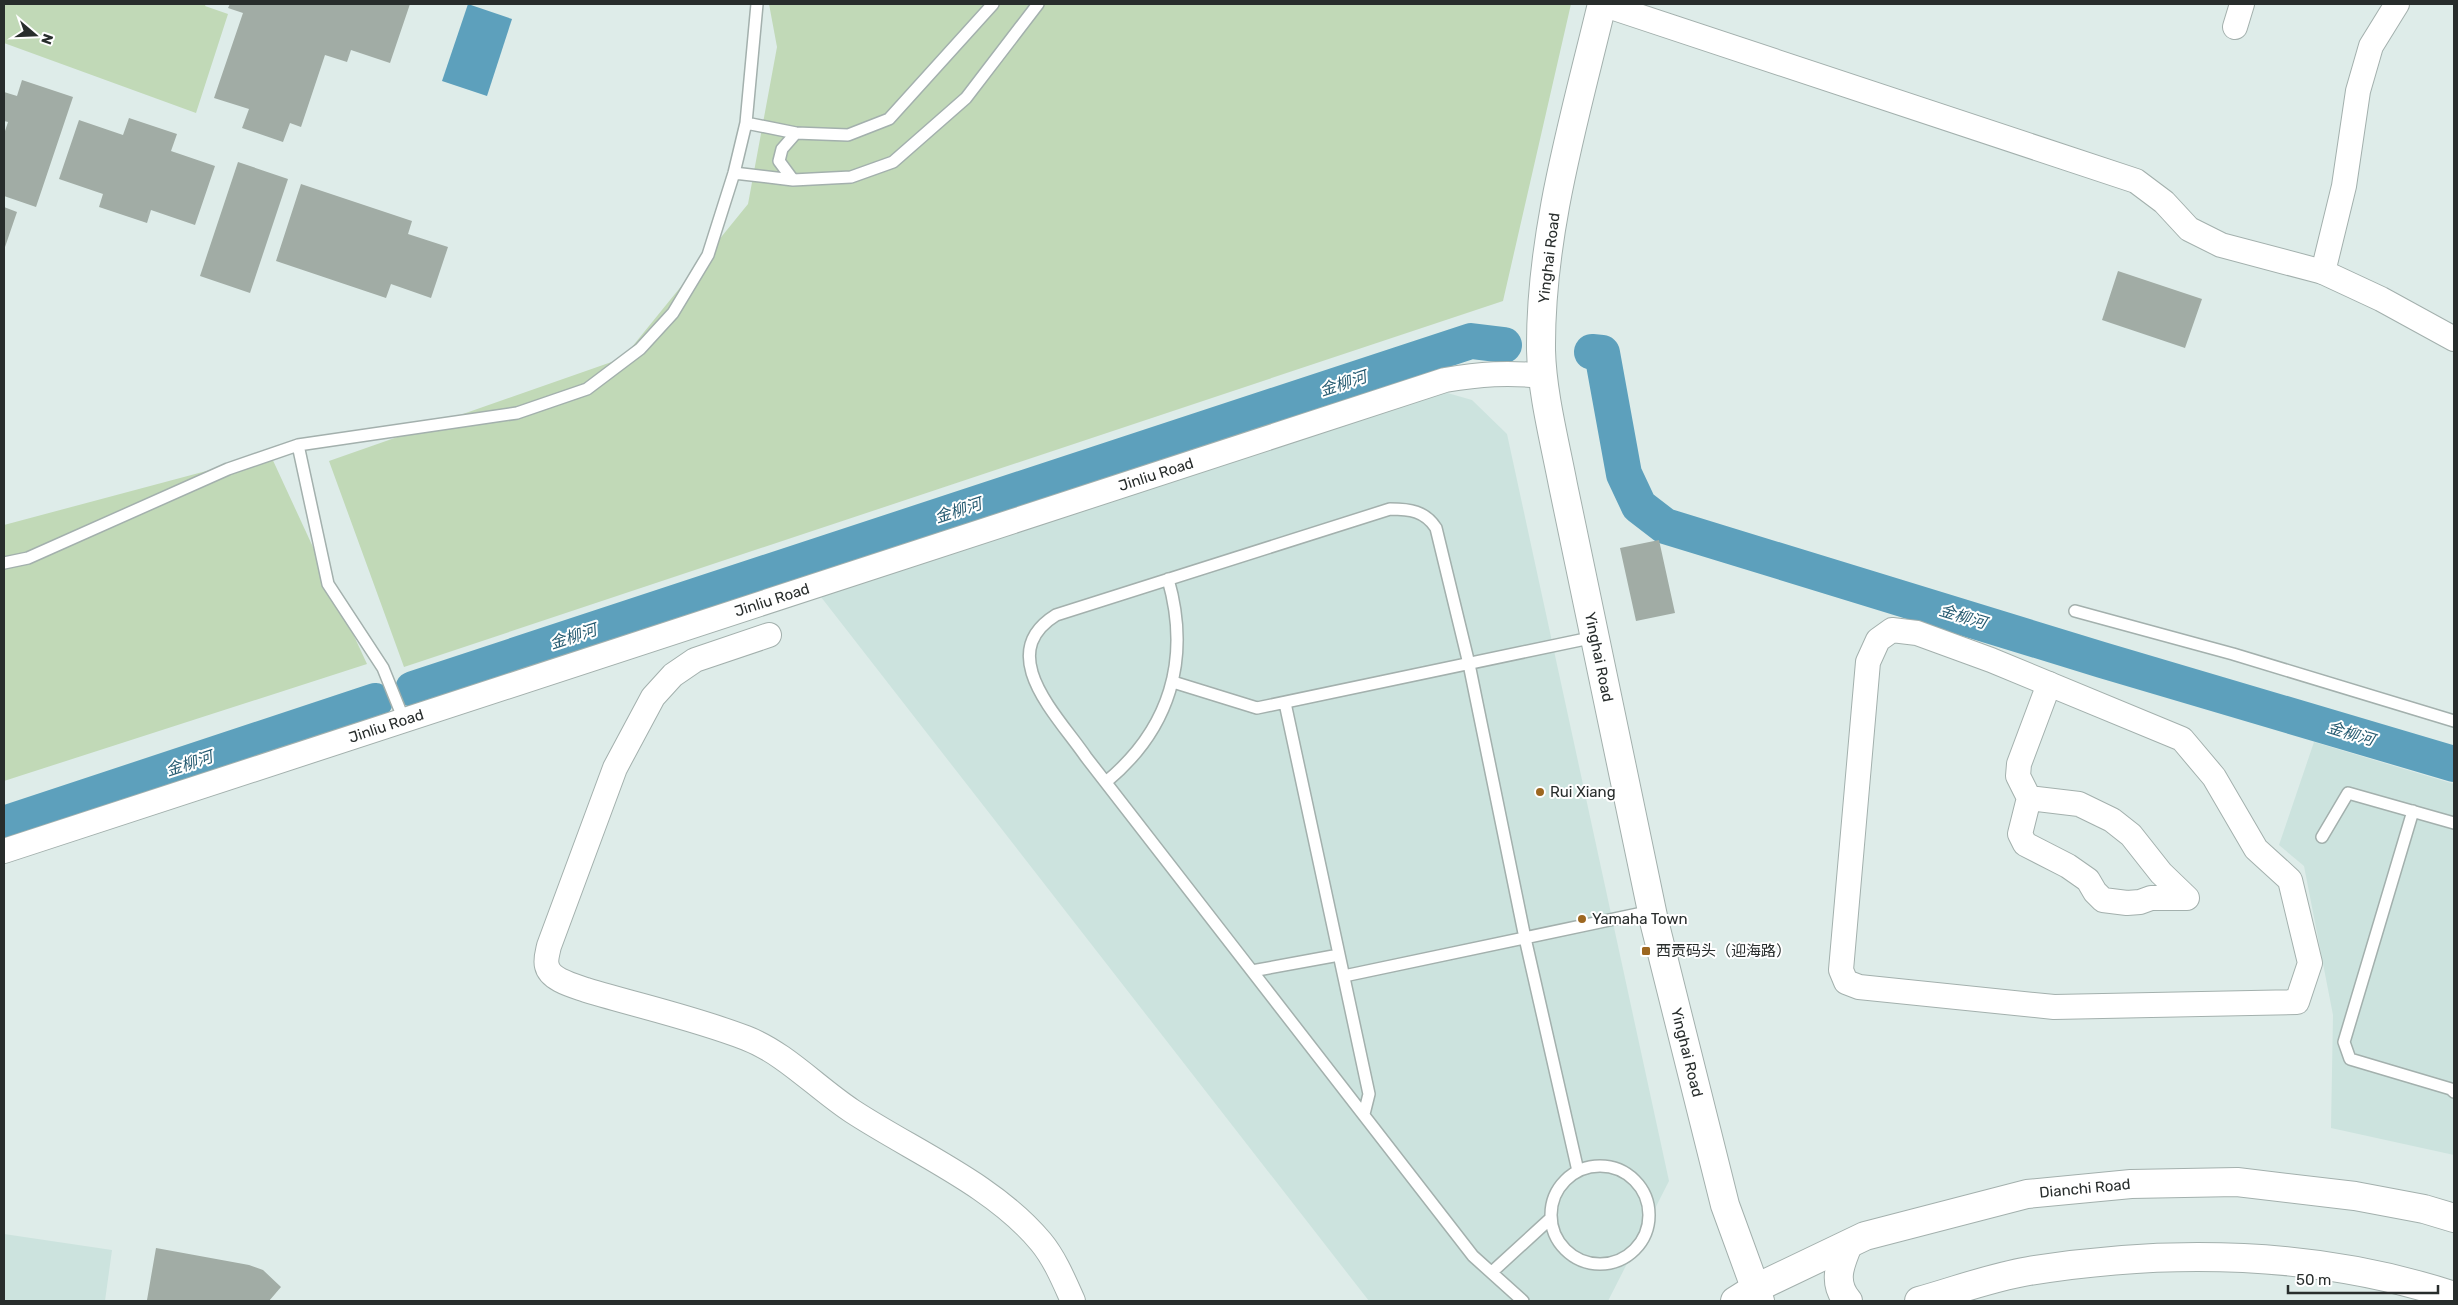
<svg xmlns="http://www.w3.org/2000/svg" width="2458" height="1305" viewBox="0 0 2458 1305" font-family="Rubik,'Noto Sans SC',sans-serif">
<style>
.built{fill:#cce3de}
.green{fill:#c1d9b7}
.water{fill:#5da0bc}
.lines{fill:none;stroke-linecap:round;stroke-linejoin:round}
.river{stroke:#5da0bc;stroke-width:36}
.building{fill:#a1aca5}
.lane-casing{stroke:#a3b0ad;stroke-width:14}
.street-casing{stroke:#a3b0ad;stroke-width:26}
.secondary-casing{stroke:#a3b0ad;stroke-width:30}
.primary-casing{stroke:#a3b0ad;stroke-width:30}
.lane{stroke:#fff;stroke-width:11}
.street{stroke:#fff;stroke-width:24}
.secondary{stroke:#fff;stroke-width:28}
.primary{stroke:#fff;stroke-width:28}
.poi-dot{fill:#9d6720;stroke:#fff;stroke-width:2}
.labels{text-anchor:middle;stroke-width:4;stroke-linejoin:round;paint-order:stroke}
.street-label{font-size:15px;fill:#282d2c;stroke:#fff}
.poi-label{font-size:15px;fill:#282d2c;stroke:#fff;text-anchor:start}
.water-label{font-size:16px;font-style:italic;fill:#265b71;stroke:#fff}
</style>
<rect width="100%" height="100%" fill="#deece9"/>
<path class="built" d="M1437,390L1472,400L1507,434L1669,1181L1608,1301H1369L821,597Z
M2314,742L2454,784V1155L2331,1128L2333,1015L2304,866L2279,845Z
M4,1234L112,1250L105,1301H4Z"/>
<path class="green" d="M4,4H206L205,6L228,14L196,113L4,43Z
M769,4H1571L1503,301L404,667L329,461L623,358L748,204L777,47Z
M270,454L367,664L4,781V525Z"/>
<path class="water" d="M468,4L512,19L487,96L442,81Z"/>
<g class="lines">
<path class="river" d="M1592,352L1602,353L1624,474L1639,506L1665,526L2102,660L2454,764
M413,689L1471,341L1504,345
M4,824L375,701"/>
</g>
<path class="building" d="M230,4H410L390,63L351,50L347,62L325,55L301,127L290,123L283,142L242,128L249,109L214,98L243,13L228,8Z
M22,80L73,97L36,207L4,196V134L8,122L4,121V92L17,96Z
M129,118L177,134L171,151L215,166L195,225L151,210L147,223L99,207L103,194L59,179L79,120L123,135Z
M238,162L288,179L250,293L200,276Z
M301,184L412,221L408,234L448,247L431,298L391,284L386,298L276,261Z
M4,207L17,212L4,250Z
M2118,271L2202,299L2185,348L2102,320Z
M1659,540L1675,613L1636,621L1620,548Z
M156,1248L249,1265L263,1270L281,1287L269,1301L147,1300Z"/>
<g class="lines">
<g class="lane-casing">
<path id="lane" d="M746,123L796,133L848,135L889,119L993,4
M734,173L793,180L851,177L893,162L966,98L1038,4
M793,180L779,161L782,149L796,133
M298,445L328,584L383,668L404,720
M4,563L28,558L228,469L298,445L517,413L587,389L640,349L673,313L708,255L734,173L746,123L757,4
M2075,611L2233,654L2454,721
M1173,682L1257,708L1595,637
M1285,703L1369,1094L1364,1114
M1106,782C1170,729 1191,659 1168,579
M2413,811L2344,1042L2350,1059L2451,1089L2454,1092
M2322,837L2348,793L2454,823
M1252,971L1339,955
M1344,976L1652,911
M1551 1215a49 49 0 1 1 98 0a49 49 0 1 1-98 0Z
M1492,1272L1551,1218
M1523,1301L1473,1256L1086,757C1058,716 993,654 1056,615L1390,509C1410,509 1425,511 1436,528L1469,664L1525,938L1578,1171"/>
</g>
<g class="street-casing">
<g id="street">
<path d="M1602,4L2136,181L2164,202L2189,229L2221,245L2323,272L2381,299L2454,339"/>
<path d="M2235,27L2242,4"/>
<path d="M2323,272L2344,186L2358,91L2371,46L2397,4"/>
<path d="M1892,630L1917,633L1991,660L2182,739L2214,777L2256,849L2290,880L2310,963L2297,1002L2054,1007L1859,987L1846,982L1841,970L1868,662L1878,640Z"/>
<path d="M769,635L695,660L673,675L653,697L615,768L549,946C548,951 545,960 547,966C550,980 575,986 586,990C639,1006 694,1018 746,1038C785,1053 817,1088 852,1111C913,1151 994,1185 1041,1242C1055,1259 1064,1281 1073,1301"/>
<path d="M2029,798L2079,804L2112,820L2131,835L2161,873L2187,898H2151L2140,902L2127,903L2103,900L2095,892L2088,880L2068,866L2025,844L2020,834L2029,798L2018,776L2019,764L2049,684"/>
<path id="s1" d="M4,851L1445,380C1480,374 1508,372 1544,376"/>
</g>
</g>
<g class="secondary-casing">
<g id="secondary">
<path id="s2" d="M1602,4C1575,117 1540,233 1541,350C1542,393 1555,443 1563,485L1654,921L1725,1205L1760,1301"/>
</g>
</g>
<g class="primary-casing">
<g id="primary">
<path d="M1848,1245C1840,1264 1832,1283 1848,1301"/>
<path id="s3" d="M1735,1301L1754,1289L1865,1236L2027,1194L2131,1184L2237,1182L2355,1196L2424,1209L2454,1218"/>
<path d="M1919,1301C1955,1291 1992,1277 2029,1271C2170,1248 2318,1251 2454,1296"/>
</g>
</g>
<use href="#lane" class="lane"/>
<use href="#street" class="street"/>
<use href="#secondary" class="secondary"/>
<use href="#primary" class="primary"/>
</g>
<g class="poi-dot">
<circle cx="1540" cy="792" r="5"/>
<circle cx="1582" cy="919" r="5"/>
<rect x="1641" y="946" width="10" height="10" rx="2.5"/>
</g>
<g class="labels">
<g class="street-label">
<text transform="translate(1549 258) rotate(-83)" y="5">Yinghai Road</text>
<text dy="5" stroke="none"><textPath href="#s1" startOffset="1212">Jinliu Road</textPath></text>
<text dy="5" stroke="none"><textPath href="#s1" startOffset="808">Jinliu Road</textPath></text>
<text dy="5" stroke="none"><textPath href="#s2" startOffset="665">Yinghai Road</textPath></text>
<text dy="5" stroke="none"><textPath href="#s1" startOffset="402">Jinliu Road</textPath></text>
<text dy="5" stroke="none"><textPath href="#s2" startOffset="1070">Yinghai Road</textPath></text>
<text dy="5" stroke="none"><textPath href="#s3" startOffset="371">Dianchi Road</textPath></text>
</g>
<g class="poi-label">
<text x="1550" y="797">Rui Xiang</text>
<text x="1592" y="924">Yamaha Town</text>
<text x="1656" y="956">西贡码头（迎海路）</text>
</g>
<g class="water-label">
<text transform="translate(1343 383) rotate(-18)" y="6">金柳河</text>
<text transform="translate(958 510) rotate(-18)" y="6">金柳河</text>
<text transform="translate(1963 616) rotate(17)" y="6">金柳河</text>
<text transform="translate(573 636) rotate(-18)" y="6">金柳河</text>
<text transform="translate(2351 733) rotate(17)" y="6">金柳河</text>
<text transform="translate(189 763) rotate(-18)" y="6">金柳河</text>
</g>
</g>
<rect width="2458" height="1305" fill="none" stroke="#282d2c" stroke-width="10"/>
<g transform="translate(35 35) rotate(109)" stroke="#ffffff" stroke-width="4" paint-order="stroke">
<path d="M0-4L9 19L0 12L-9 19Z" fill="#282d2c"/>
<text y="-8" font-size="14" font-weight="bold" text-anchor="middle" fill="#282d2c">N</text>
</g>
<path d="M2288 1285v8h150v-8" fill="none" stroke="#282d2c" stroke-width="2.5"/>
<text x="2296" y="1285" font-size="15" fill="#282d2c" stroke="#ffffff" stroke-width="4" paint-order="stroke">50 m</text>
</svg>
